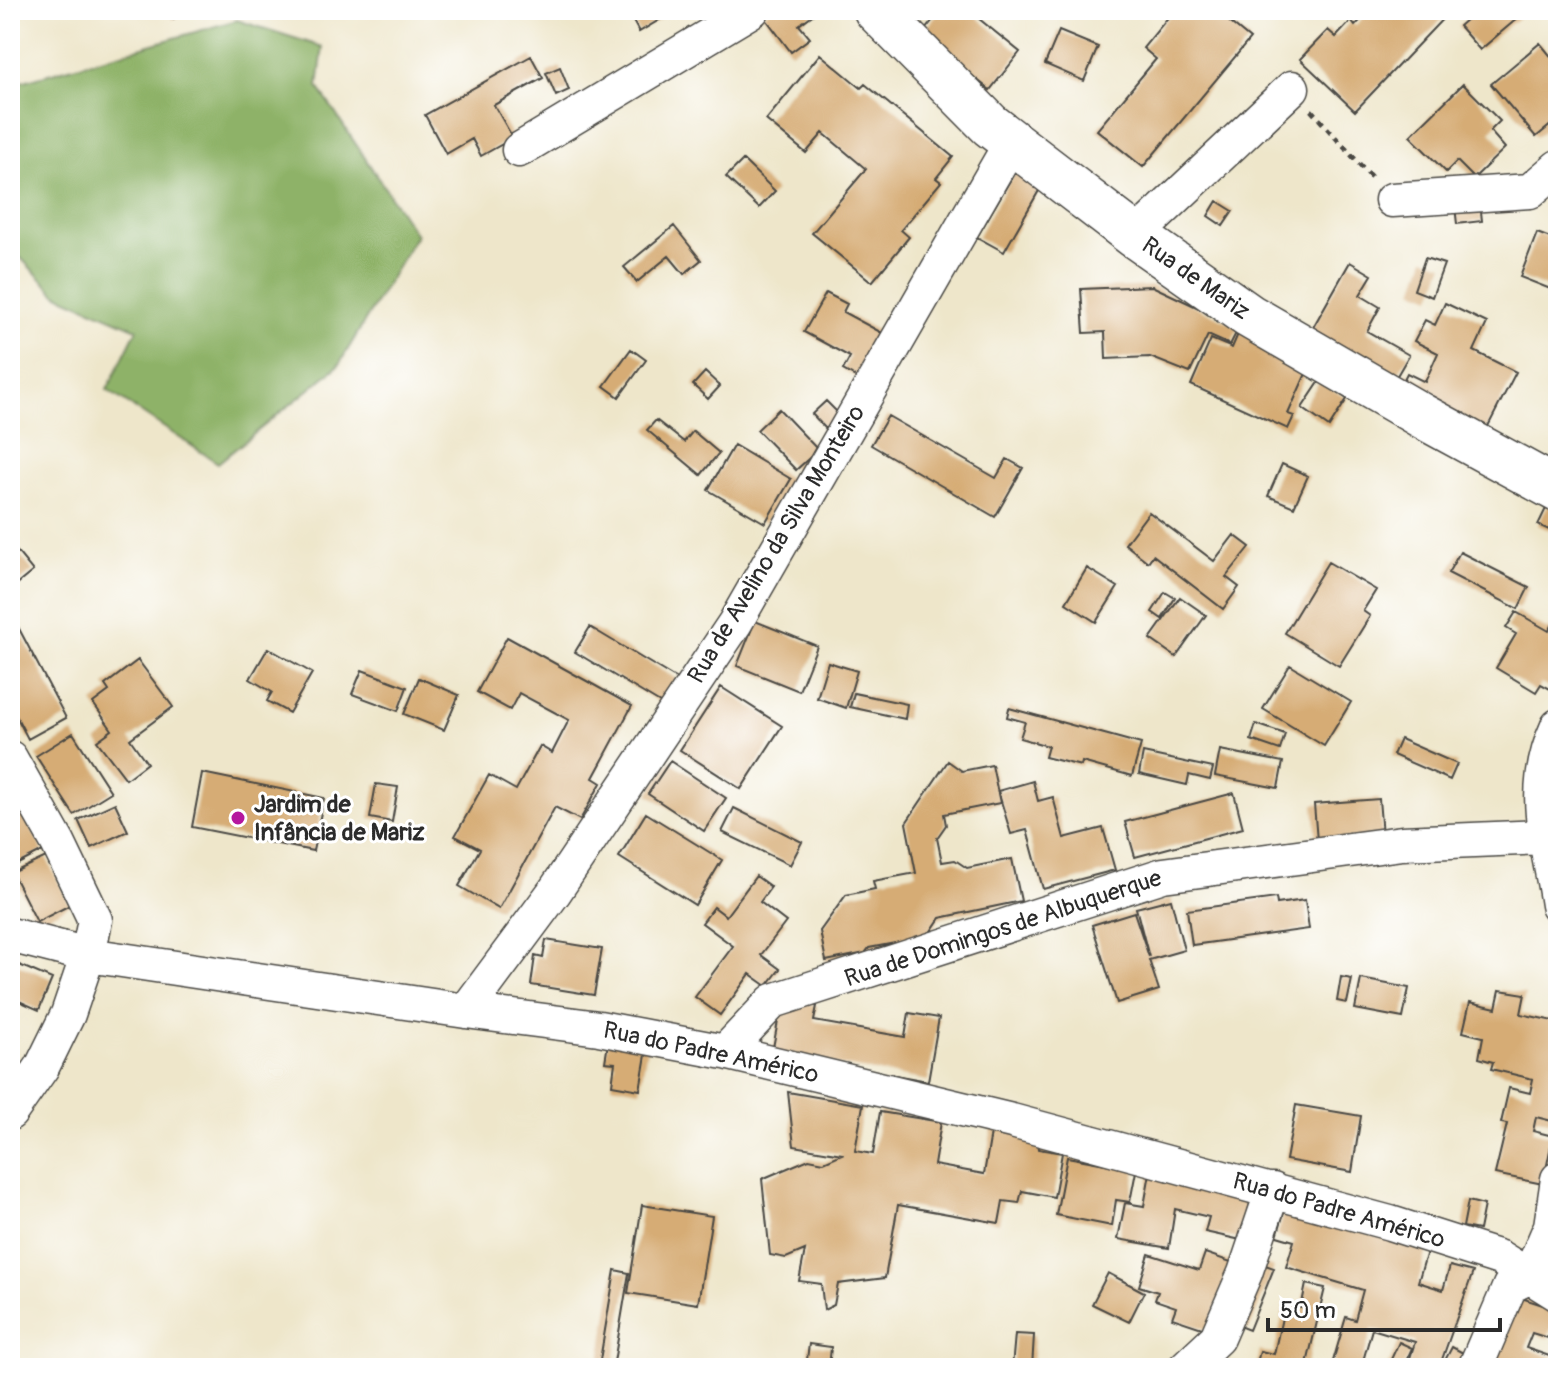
<svg xmlns="http://www.w3.org/2000/svg" width="1568" height="1378" viewBox="0 0 1568 1378" font-family="Pangolin,sans-serif">
<style>
.forest{fill:#8eb268;stroke:#5c6e4a;stroke-width:2}
.building{fill:#d6ac74}
.lines{fill:none;stroke-linecap:round;stroke-linejoin:round}
.minor-casing{stroke:#484743;stroke-width:37}
.major-casing{stroke:#484743;stroke-width:47}
.path{stroke:#484743;stroke-width:5;stroke-dasharray:6 6;stroke-linecap:butt}
.minor{stroke:#fff;stroke-width:34}
.major{stroke:#fff;stroke-width:44}
.poi-dot{fill:#b5179e;stroke:#fff;stroke-width:3}
.labels{text-anchor:middle;stroke-width:6;stroke-linejoin:round;paint-order:stroke}
.street-label{font-size:24px;fill:#2b2b2b;stroke:#fff}
.poi-label{font-size:24px;font-weight:bold;fill:#2b2b2b;stroke:#fff;text-anchor:start}
</style>
<rect width="100%" height="100%" fill="#fff"/>
<filter id="ink" filterUnits="userSpaceOnUse"><feTurbulence type="fractalNoise" baseFrequency=".0125" numOctaves="2"/><feDisplacementMap in="SourceGraphic" scale="16" xChannelSelector="R" yChannelSelector="G"/><feConvolveMatrix kernelMatrix="1 2 1 2 8 2 1 2 1" color-interpolation-filters="sRGB"/></filter>
<filter id="wash" filterUnits="userSpaceOnUse"><feTurbulence type="fractalNoise" baseFrequency=".006" numOctaves="4" result="noise"/><feDisplacementMap in="SourceGraphic" scale="32" xChannelSelector="R" yChannelSelector="G"/><feGaussianBlur stdDeviation="1.8" result="paint"/><feColorMatrix in="noise" values="0 0 0 0 0 0 0 0 0 0 0 0 0 0 0 0 0 1.4 0 .05"/><feComposite in="paint" operator="in"/></filter>
<g filter="url(#wash)">
<rect width="100%" height="100%" fill="#eee6ca"/>
<path class="forest" d="M237,20L323,47L318,87L416,235L338,366L218,463L107,390L137,329L56,294L10,247V85Z"/>
<g id="blocks">
<path class="building" d="M169,10H186L187,14L172,19Z
M627,10H676L639,32Z
M769,10H819L799,25L810,38L791,52L763,15Z
M941,10H968L1020,52L990,90L921,35Z
M1174,10H1215L1250,39L1143,167L1097,130L1156,59L1143,48Z
M1370,10H1451L1355,111L1300,59L1328,30L1336,37L1351,21L1355,26Z
M1477,10H1523L1525,12L1480,50L1459,26Z
M1059,31L1098,47L1084,81L1045,64Z
M1540,43L1558,65V71L1555,74L1558,78V119L1536,137L1491,84Z
M820,54L861,88L865,84L953,157L936,178L941,182L901,230L909,237L872,282L812,233L866,169L823,133L806,153L766,120Z
M531,56L543,78L494,105L513,138L481,156L472,139L446,154L425,115Z
M560,67L569,90L556,96L546,73Z
M1463,84L1500,121L1490,131L1505,148L1474,178L1457,161L1446,172L1410,136Z
M743,160L775,191L759,208L726,177Z
M1015,172L1041,187L1004,252L977,237Z
M1217,201L1233,211L1223,226L1208,216Z
M1480,203L1482,221L1457,224L1455,206Z
M674,226L701,260L684,274L669,256L637,282L624,267Z
M1537,233L1558,241V292L1520,277Z
M1425,258L1444,264L1432,297L1414,290Z
M1350,262L1372,275L1360,295L1380,307L1367,331L1409,355L1391,386L1307,338Z
M1152,286L1239,327L1230,345L1208,335L1190,373L1150,357L1106,359L1105,332L1084,333L1081,289Z
M826,293L847,304L843,312L884,334L859,379L843,370L850,357L804,332Z
M1445,303L1487,323L1474,351L1516,372L1483,436L1396,395L1407,373L1425,382L1438,353L1414,341L1425,320L1435,325Z
M1241,327L1312,360L1288,414L1294,416L1288,429L1191,385L1211,339L1232,348Z
M631,349L646,360L619,397L604,386Z
M705,372L720,386L708,399L693,385Z
M1320,381L1347,399L1329,427L1302,408Z
M826,401L840,415L826,429L812,414Z
M779,409L818,450L796,470L757,430Z
M888,416L996,478L1007,459L1023,468L995,517L871,445Z
M656,420L684,442L693,431L719,453L701,475L647,430Z
M734,445L791,479L765,523L708,490Z
M1558,446V485L1546,482Z
M1282,464L1308,476L1294,507L1268,496Z
M1552,496L1558,499V534L1538,525Z
M1149,512L1214,561L1234,535L1250,547L1226,577L1239,587L1223,609L1153,555L1148,562L1125,544Z
M10,543L33,571L10,590Z
M1460,552L1529,587L1518,609L1448,573Z
M1328,562L1376,590L1363,611L1370,616L1339,666L1285,633Z
M1087,568L1118,587L1096,622L1066,603Z
M1165,592L1175,598L1162,619L1152,612Z
M1180,597L1206,615L1176,657L1150,639Z
M1516,612L1549,631L1558,615V693L1541,684L1536,692L1496,668L1516,634L1506,628Z
M755,621L817,646L799,691L737,666Z
M16,623L66,718L28,739L10,704V627Z
M590,627L685,684L670,709L575,652Z
M507,637L632,706L593,778L601,783L580,820L555,807L499,909L459,886L480,849L455,836L489,775L516,790L540,746L552,753L569,720L519,693L510,710L477,692Z
M268,648L312,673L289,713L267,701L272,692L250,679Z
M138,660L173,707L130,739L147,763L126,779L97,741L112,730L93,703L109,691L105,685Z
M828,662L857,671L846,708L817,698Z
M1290,665L1351,702L1324,746L1263,709Z
M362,670L407,687L398,711L352,694Z
M419,678L459,695L444,730L404,714Z
M721,687L782,726L741,789L680,750Z
M854,693L907,704L905,719L850,707Z
M1009,708L1141,744L1132,776L1082,762L1081,766L1045,757L1048,746L1020,738L1025,722L1007,717Z
M1256,724L1285,734L1280,750L1251,740Z
M73,733L111,792L74,815L36,756Z
M1400,739L1457,764L1450,780L1393,755Z
M1220,750L1283,762L1278,788L1215,776Z
M1143,753L1213,768L1210,780L1189,775L1187,785L1139,774Z
M670,761L726,798L704,831L648,794Z
M948,761L962,771L992,765L1000,803L944,814L946,825L937,838L942,862L955,860L967,868L1012,859L1021,901L940,918L927,937L869,948L865,953L826,961L820,931L846,895L875,889L873,881L916,873L906,823Z
M202,773L324,798L313,851L192,827Z
M1033,781L1038,801L1053,797L1064,838L1103,828L1115,870L1043,889L1027,830L1011,834L998,791Z
M376,784L398,787L392,822L370,818Z
M1234,793L1243,828L1135,857L1125,822Z
M14,797L43,851L10,868V799Z
M1379,799L1382,835L1317,841L1314,804Z
M115,803L128,831L91,848L78,820Z
M734,808L802,842L790,865L722,832Z
M646,813L722,860L695,905L619,857Z
M46,857L70,905L37,922L12,873Z
M756,876L771,887L760,902L786,922L761,955L780,969L767,986L750,974L720,1015L695,997L733,946L702,923L714,907L726,916Z
M1276,898L1277,904L1305,900L1309,929L1192,945L1187,910Z
M1171,899L1184,950L1149,960L1159,990L1117,1003L1092,925L1134,912L1149,957L1136,908Z
M546,940L602,949L594,995L531,985L535,956L543,958Z
M10,961L52,979L39,1010L10,997Z
M1341,977L1352,979L1347,1003L1337,1001Z
M1361,979L1409,988L1403,1018L1355,1009Z
M1500,990L1525,994L1521,1014L1558,1022V1093L1552,1121L1536,1117L1533,1131L1553,1136L1543,1184L1495,1174L1507,1124L1501,1123L1509,1088L1530,1093L1533,1079L1491,1069L1493,1062L1479,1058L1483,1037L1463,1032L1470,1002L1496,1008Z
M782,1000L817,1006L814,1021L905,1037L909,1013L939,1018L928,1081L772,1053Z
M609,1037L648,1043L640,1090L612,1085L615,1063L605,1062Z
M788,1092L863,1105L855,1151L873,1154L880,1112L941,1122L934,1165L984,1174L992,1127L1036,1135L1038,1149L1062,1153L1054,1197L1022,1191L1019,1203L1003,1201L999,1223L898,1205L885,1278L838,1284L834,1305L824,1310L821,1284L799,1281L805,1250L786,1258L770,1255L762,1179L809,1159L824,1162L842,1154L794,1146Z
M1296,1105L1361,1116L1352,1172L1286,1160Z
M1112,1156L1138,1161L1130,1202L1116,1200L1112,1226L1056,1215L1067,1157L1111,1165Z
M1150,1173L1253,1191L1241,1240L1205,1232L1209,1217L1175,1209L1169,1248L1118,1239L1125,1203L1144,1206Z
M1468,1201L1484,1205L1479,1230L1463,1227Z
M642,1205L712,1216L698,1304L628,1293Z
M1286,1206L1428,1248L1418,1282L1443,1290L1450,1266L1473,1272L1439,1368H1407L1415,1342L1372,1329L1361,1368H1331L1346,1317L1355,1320L1363,1290L1286,1267L1294,1241L1277,1236Z
M1558,1244V1285L1542,1281Z
M1205,1253L1231,1262L1208,1330L1172,1318L1176,1307L1155,1300L1158,1292L1139,1286L1149,1254L1199,1270Z
M1251,1260L1274,1268L1249,1330L1226,1321Z
M615,1270L629,1273L613,1368L599,1366Z
M1108,1273L1144,1292L1129,1322L1092,1304Z
M1306,1284L1325,1288L1306,1368L1256,1367L1260,1351L1274,1354L1285,1304L1301,1308Z
M1512,1295L1558,1310V1325L1553,1324L1548,1338L1532,1333L1526,1348L1558,1359V1368H1487Z
M1015,1334L1034,1335L1032,1368H1012Z
M1399,1342L1412,1348L1403,1368H1387Z
M809,1344L831,1347L829,1368H806Z
M1452,1347L1476,1360L1472,1368H1441Z
M1207,1355L1232,1368H1200Z"/>
</g>
</g>
<g filter="url(#ink)">
<use href="#blocks" fill-opacity="0" stroke="#484743" stroke-width="2"/>
<g class="lines">
<g class="minor-casing">
<path id="minor" d="M519,150L752,10
M1392,200L1530,191L1558,167
M1135,236L1292,88
M1558,726C1528,792 1548,839 1558,905
M10,758L58,843L95,920L88,955L68,1014L42,1067L10,1113
M10,935L88,955L466,1011L599,1028L725,1052L1012,1121L1390,1223L1500,1258L1558,1294
M466,1011L555,891L735,623L1011,143
M725,1052L773,1001L1163,875L1402,843L1544,837
M1529,1277L1551,1226L1558,1179
M1185,1368L1217,1338L1245,1273L1273,1190
M1475,1368L1510,1286L1529,1277"/>
</g>
<g class="major-casing">
<path id="major" d="M876,10L990,125L1135,236L1249,316L1422,416L1558,490"/>
</g>
<path class="path" d="M1311,110L1371,177"/>
<use href="#minor" class="minor"/>
<use href="#major" class="major"/>
</g>
</g>
<circle class="poi-dot" cx="238" cy="818" r="8"/>
<g class="labels">
<g class="street-label">
<text transform="translate(1196 278) rotate(35)" y="8">Rua de Mariz</text>
<text transform="translate(776 544) rotate(-59)" y="8">Rua de Avelino da Silva Monteiro</text>
<text transform="translate(1003 928) rotate(-18)" y="8">Rua de Domingos de Albuquerque</text>
<text transform="translate(711 1052) rotate(12)" y="8">Rua do Padre Américo</text>
<text transform="translate(1339 1210) rotate(16)" y="8">Rua do Padre Américo</text>
</g>
<g class="poi-label">
<text x="254" y="812">Jardim de<tspan x="254" dy="28">Infância de Mariz</tspan></text>
</g>
</g>
<rect width="1568" height="1378" fill="none" stroke="#fff" stroke-width="40"/>
<path d="M1268 1318v12h232v-12" fill="none" stroke="#2b2b2b" stroke-width="4"/>
<text x="1280" y="1318" font-size="24" fill="#2b2b2b" stroke="#ffffff" stroke-width="6" paint-order="stroke">50 m</text>
</svg>
